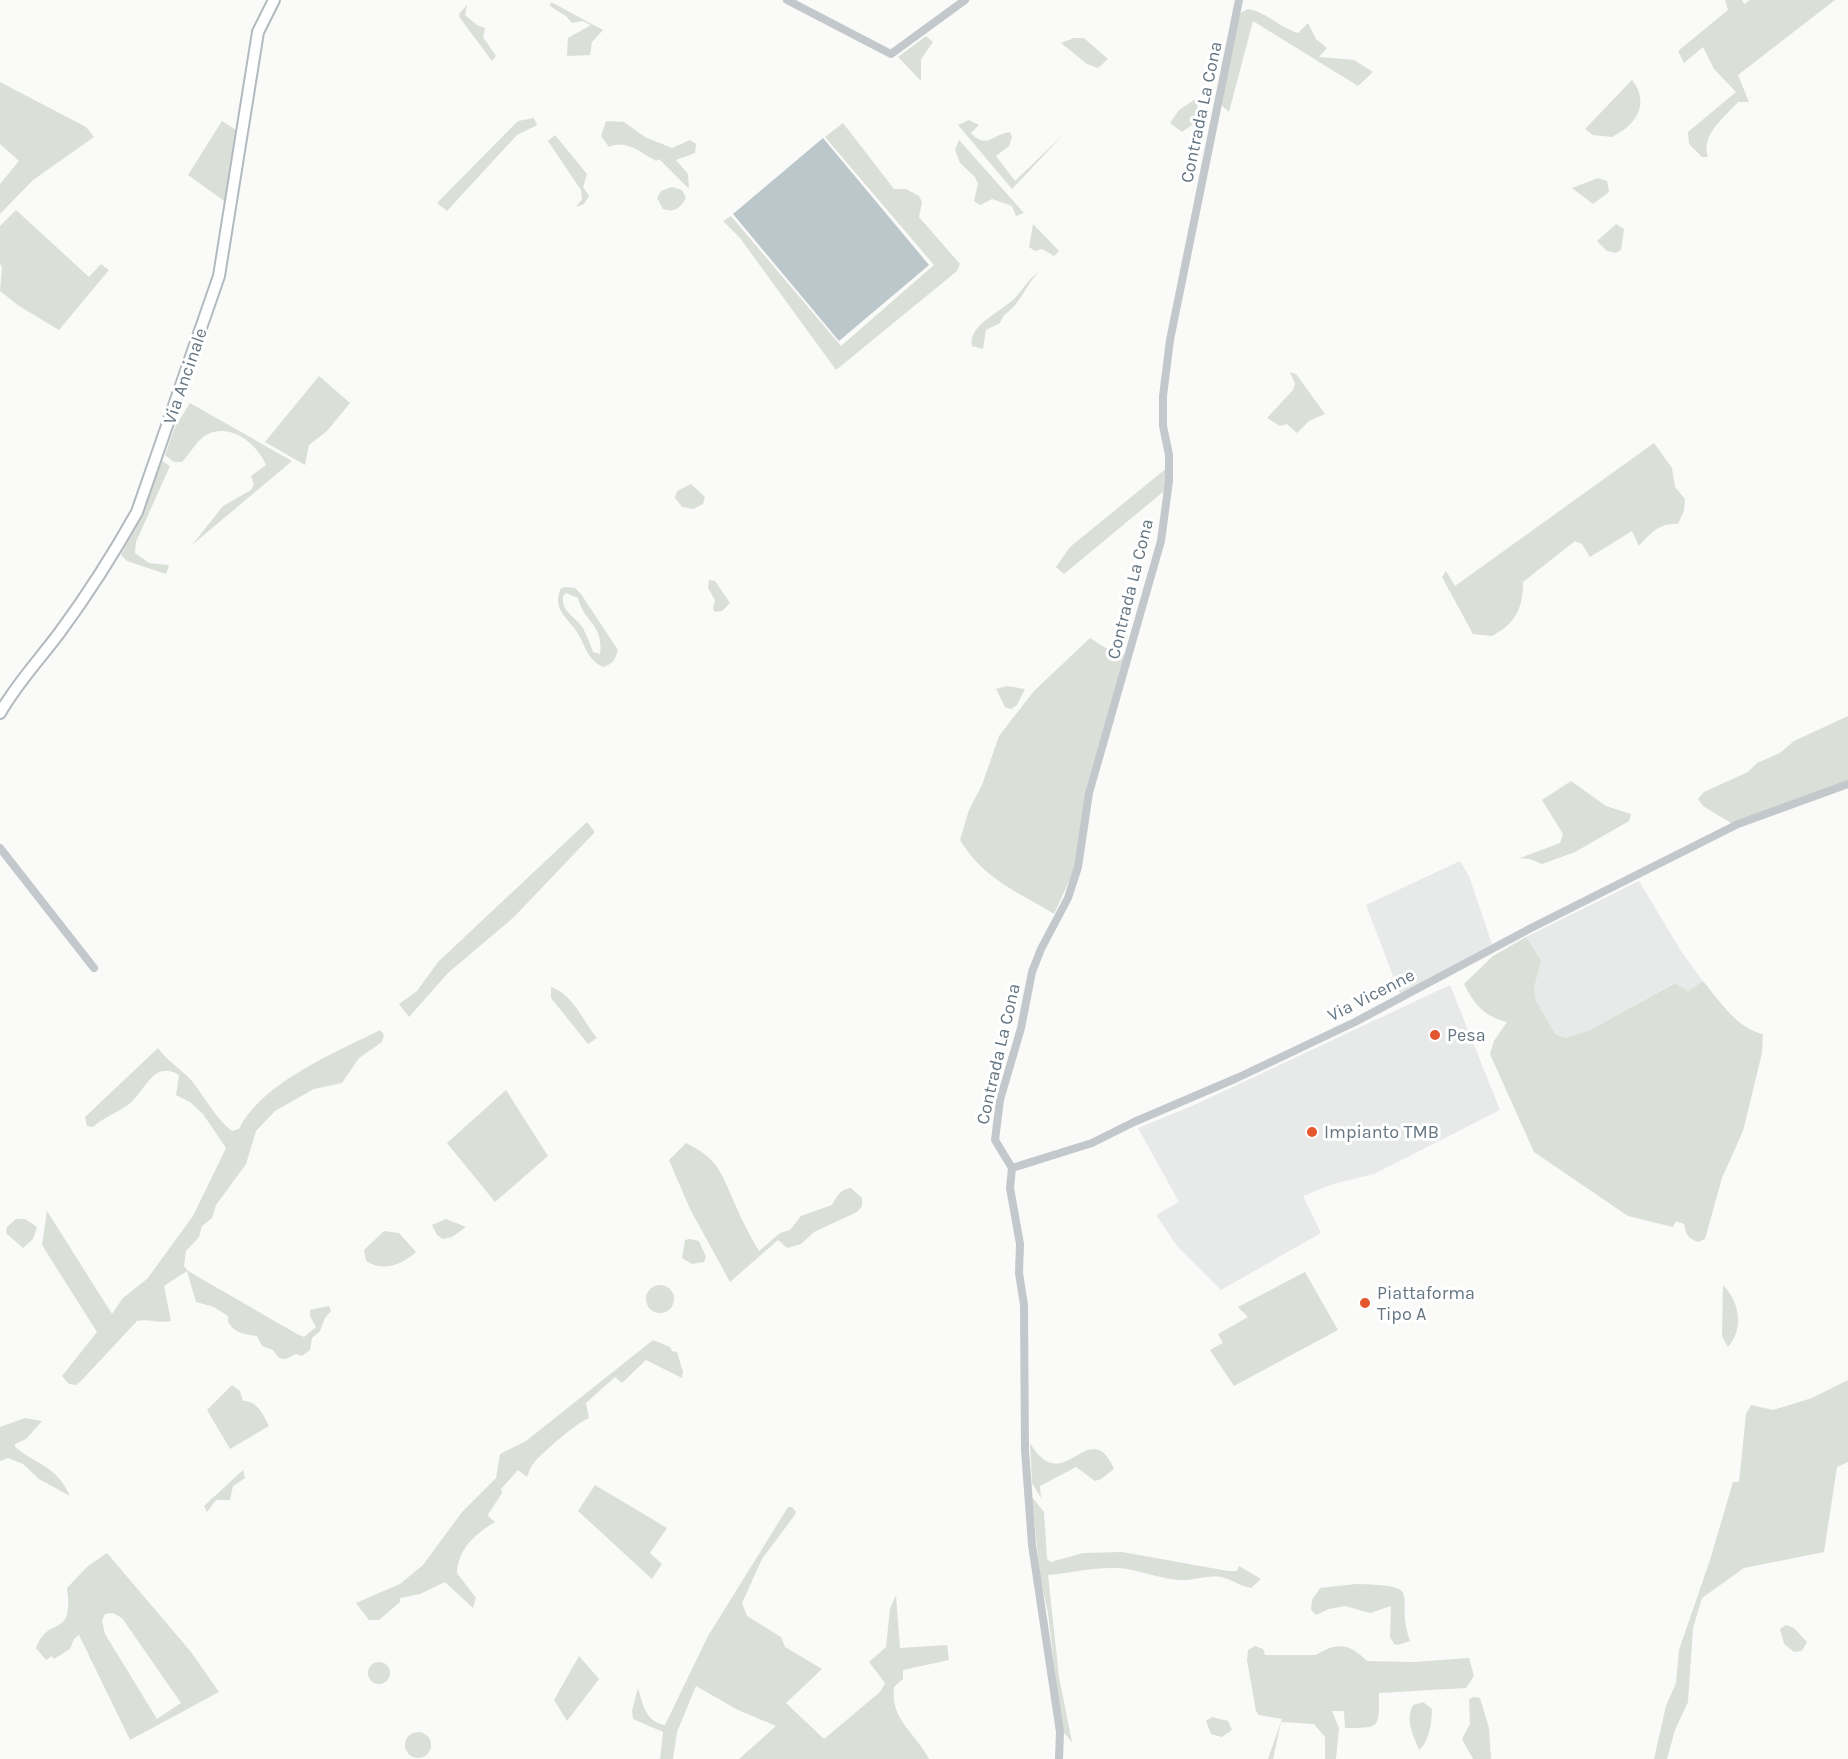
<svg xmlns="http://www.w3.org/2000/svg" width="1848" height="1759" viewBox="0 0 1848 1759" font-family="Karla,sans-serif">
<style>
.built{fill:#e8e9e9}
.green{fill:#dadfd7;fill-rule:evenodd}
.water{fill:#bbc7cb}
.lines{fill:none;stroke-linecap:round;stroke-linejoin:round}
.secondary-casing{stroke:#b3babf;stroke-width:14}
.minor{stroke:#c3c8cc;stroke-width:8}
.secondary{stroke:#fff;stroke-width:10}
.poi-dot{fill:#e4572e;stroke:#fff;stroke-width:2}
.labels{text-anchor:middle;stroke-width:6;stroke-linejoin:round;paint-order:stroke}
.street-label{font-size:18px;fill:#657683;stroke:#fff}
.poi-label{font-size:18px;fill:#657683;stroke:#fff;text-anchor:start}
</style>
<rect width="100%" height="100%" fill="#fafaf8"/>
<path class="built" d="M1460,861L1469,876L1492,944L1400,994L1366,905Z
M1639,881L1681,951L1703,981L1688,991L1674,983L1590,1030L1566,1038L1556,1035L1536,1001L1534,989L1541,960L1526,937Z
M1450,985L1500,1110L1374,1174L1333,1184L1303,1196L1321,1233L1221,1290L1177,1246L1156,1215L1179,1202L1138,1128L1192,1106Z"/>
<path class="green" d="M1725,0H1742L1744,4L1750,0H1835L1738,75L1749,102H1738C1725,117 1700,135 1708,157H1702L1689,144L1688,132L1736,92L1714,69L1703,47L1684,63L1678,51L1728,10Z
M551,2L603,30L592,42L590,55L567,56L568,38L591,25L583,21L572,23L566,16L550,6Z
M467,5L465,15L477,25L485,28L483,37L496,56L492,61L460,18L459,14Z
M1248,9C1267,12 1280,28 1298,33L1308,23L1316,39L1327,48L1319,57L1354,60L1373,72L1358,86L1253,21L1229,112L1221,105L1240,13Z
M926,36L933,42L921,59V81L898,57Z
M1074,38H1084L1108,59L1098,68L1087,64L1061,43Z
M1632,80C1650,103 1637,125 1612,137L1593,135L1585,129Z
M0,82L86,127L94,137L33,180L0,214V184L19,161L0,144Z
M1194,100L1197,103L1199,120L1182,132L1170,123L1179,110Z
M534,118L537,125L517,135L447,211L437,203L518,121Z
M969,120L979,125L971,133C987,150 993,134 1010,132L1012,137L1009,146L996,156L1015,181L1063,135L1012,189L958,125Z
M222,121L239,132L227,203L188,175Z
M606,121L624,122L645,137L672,148L690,140L696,144L695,153L676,160L688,174L689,189L659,159L656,161C641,153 626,139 609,147L601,136Z
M843,123L894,189H906L919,196L922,202L919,217L960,264L957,271L836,370L740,238L723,221L731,216L841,346L934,265L825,137Z
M555,135L587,174L583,187L589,196L584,204L576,207L582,199L581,190L548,141Z
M959,140L1024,213L1016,216L1012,206L992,199L980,205L974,201L978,184L975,177L960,163L955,150Z
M1598,178L1607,181L1609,192L1593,204L1572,188Z
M672,187L682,190L686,198C680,208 675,213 663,209L657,198L661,191Z
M16,210L89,277L101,264L109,270L59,330L19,306L0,291L2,267L0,264V226Z
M1033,224L1059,251L1054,256L1042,249L1035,251L1029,247Z
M1616,224L1624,229L1621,250L1616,253L1607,251L1597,241Z
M1040,271C1029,281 1025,293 1016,304C1010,312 1004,312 1000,323L986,330L983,349L972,346C967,325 1003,311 1015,298C1024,288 1028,279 1040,271Z
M1290,372L1296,374L1325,414L1309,421L1297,433L1287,424L1280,426L1267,418L1293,390L1295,384Z
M319,376L350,403L327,431L309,445L305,465L265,442Z
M190,403L292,461L192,545L223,506L251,490L254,484L251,476L266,465C258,445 232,423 208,434C197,439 190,454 182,462H174L165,455L175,427Z
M1654,443L1672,468L1675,487L1685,499L1684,511L1678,524C1660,522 1650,534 1639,546L1632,531L1590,557L1582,544L1575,541L1523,582C1523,608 1516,623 1492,636L1473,634L1442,577L1446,571L1455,586Z
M162,461L170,466L136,542L135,553L149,563L169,565L166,574L127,561L121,555L141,516Z
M1168,467L1167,481L1163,492L1064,574L1056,567L1070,547Z
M691,484L705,497L703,504L693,509L682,507L675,498L677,491Z
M709,580L715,581L730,603L722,611L715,612L713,609L715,600L708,588Z
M567,587L575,588L581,594L618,650C615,660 613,664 603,667C586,659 585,643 575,629C565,616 552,607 561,588ZM566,593L578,598C584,623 604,624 600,654L593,652C590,644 587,636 583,628C575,616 561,612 563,596Z
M1090,638L1104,647L1125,655L1086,789L1074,870L1054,914C1016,891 984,879 960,840L969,810L982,785L999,736L1034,691Z
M1007,686L1025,689L1017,705L1011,709L1005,707L996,689Z
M1848,716V780L1731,823L1703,806L1698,799L1704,792L1748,772L1757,763L1780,753L1794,741Z
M1571,781L1606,806L1631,814L1629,821L1575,852L1542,864L1530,859L1520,858L1560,843L1563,834L1542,800Z
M587,822L595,832L514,917L448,973L409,1017L399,1004L417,991L438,962Z
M1526,937L1541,960L1534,989L1536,1001L1556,1035L1566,1038L1590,1030L1675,983L1688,991L1703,981C1719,1000 1737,1029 1763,1034L1762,1053L1743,1131L1722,1178L1705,1239L1698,1242C1688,1238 1686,1235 1684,1224L1676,1221L1673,1227L1628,1216L1534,1152L1490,1054L1494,1041L1507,1022C1483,1016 1475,1005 1464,984L1493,956Z
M551,987C574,995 581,1019 597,1038L588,1044L551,998Z
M380,1030L384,1035L382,1042L359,1058L342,1083L314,1089L298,1098L275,1111L256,1131L246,1164L216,1205L212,1218L202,1226L199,1237L186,1251L184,1266L188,1271L297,1334L304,1337L316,1327L310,1316V1310L329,1306L331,1311L325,1318L320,1331L312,1338L310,1350L302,1356L296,1354L286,1359L279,1358L273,1350L262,1346L257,1336C245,1334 235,1334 228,1322V1316L214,1307L196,1302L187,1271L164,1286L171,1321C159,1324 149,1318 137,1321L81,1381L76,1385L69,1384L62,1376L97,1332L42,1245L47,1211L112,1314L123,1298L147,1279L193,1216L226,1148L203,1114L190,1102L176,1095L179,1075C153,1059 145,1092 129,1104C117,1113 104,1117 93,1127L87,1126L85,1117L158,1048C168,1062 180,1068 191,1080C205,1097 215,1118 232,1131L239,1129C261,1083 335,1053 380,1030Z
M506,1090L548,1156L495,1202L447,1143Z
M686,1143C719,1159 721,1173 735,1204C742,1221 750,1236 759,1251L780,1233L790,1230L801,1216L832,1205C837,1196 840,1189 851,1188L862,1198V1206L857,1212L814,1232L801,1244L787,1248L778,1240L730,1282L690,1209L669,1160Z
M16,1219H25L37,1227L33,1239L23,1248L6,1233L7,1227Z
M446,1219L466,1227L452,1237L443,1239L437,1235L432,1225Z
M384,1231L399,1233L416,1252C402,1265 383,1272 366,1261L364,1250Z
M690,1239L699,1241L706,1257L704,1262L692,1264L682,1258L685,1240Z
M1305,1272L1338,1330L1234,1386L1210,1350L1223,1343L1218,1334L1248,1317L1238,1307Z
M1723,1285C1740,1302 1744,1329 1728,1347L1722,1336Z
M646 1299a14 14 0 1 1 28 0a14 14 0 1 1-28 0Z
M653,1340L670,1347L672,1351L677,1352L683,1372L682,1378L646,1360L622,1383L615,1377L586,1403L589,1418C579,1421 539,1455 533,1464C530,1467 529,1473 527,1477L518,1470L501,1489L502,1493L489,1513L488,1516L495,1522C475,1534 458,1549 457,1573L476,1598L473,1608L445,1582L420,1594L400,1598V1602L379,1620H369L356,1603L400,1584L423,1565L462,1512L496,1478L500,1454L526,1441Z
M1848,1380V1462L1837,1467L1824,1552L1744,1568L1702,1598L1693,1628L1688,1702L1675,1730L1667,1759H1654L1666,1706L1676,1683L1679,1650L1710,1560L1733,1482H1739L1746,1414L1751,1405L1773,1410L1812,1398Z
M232,1385L240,1391L243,1401C258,1401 263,1415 269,1426L230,1449L207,1410Z
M25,1418L42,1421L26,1439L15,1444V1447C38,1466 56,1465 70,1496L39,1479L23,1464L8,1458L0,1461V1427Z
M1030,1443C1064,1501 1089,1412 1114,1469L1101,1479L1095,1481L1076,1467L1040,1486L1041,1498L1032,1483Z
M243,1470L245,1478L233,1486L230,1500H216L207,1512L204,1506Z
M595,1485L667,1528L650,1553L662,1564L652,1579L578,1511Z
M1032,1497L1044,1512L1047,1559L1051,1562L1083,1553L1122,1552L1228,1571H1237L1239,1566L1261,1579L1251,1588C1240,1586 1231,1579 1221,1577C1206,1575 1194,1581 1180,1580C1158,1579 1139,1569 1117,1568C1094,1567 1070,1573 1048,1575L1059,1677L1072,1742L1064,1733L1060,1715L1048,1613L1040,1577Z
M788,1507H792L796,1512L794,1516L762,1559L742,1603L747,1616L781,1637L785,1647L822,1669L786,1703L824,1739L880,1692L885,1683L869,1662L886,1647L890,1609L896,1595L900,1648L947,1645L949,1660L903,1670V1679L894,1687C890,1720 916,1733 929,1759H739L776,1726L738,1710L696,1686L677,1732L673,1759H660L663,1732L633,1719L632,1711L638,1688C643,1705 646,1722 665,1725L708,1636Z
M107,1553L191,1652L219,1692L130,1740L79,1635L74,1639L70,1649L54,1659L52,1656L46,1660L36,1648C49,1613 74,1641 67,1588L88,1566ZM105,1614L113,1613L122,1618L181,1703L157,1719L105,1634L102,1621Z
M1356,1584C1429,1586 1393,1593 1410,1641L1398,1645L1394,1644L1390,1637L1391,1606L1370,1613L1345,1606L1329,1609L1316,1615L1311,1610L1312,1600L1320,1588Z
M1786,1625L1794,1628L1807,1642L1802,1651L1794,1652L1784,1644L1780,1629Z
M1255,1646L1263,1649L1265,1655H1316C1337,1641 1351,1644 1367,1661L1414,1662L1469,1658L1474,1676L1466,1688L1379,1693C1379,1728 1381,1728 1345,1728L1344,1711H1332L1339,1728L1336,1759H1325V1737L1314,1724L1281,1722L1273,1759H1268L1282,1719L1259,1715L1256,1711L1247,1660L1248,1650Z
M579,1656L599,1679L567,1721L554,1700Z
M368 1673a11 11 0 1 1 22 0a11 11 0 1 1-22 0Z
M1474,1697L1480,1698L1489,1728L1491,1759H1473L1462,1739L1470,1724L1469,1699Z
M1423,1702L1432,1709C1432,1721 1429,1743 1419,1750C1413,1734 1405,1721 1413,1705Z
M1212,1717L1228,1721L1232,1730L1222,1737L1211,1734L1206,1721Z
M405 1745a13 13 0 1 1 26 0a13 13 0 1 1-26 0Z"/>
<path class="water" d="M823,138L929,265L839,341L733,214Z"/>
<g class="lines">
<g class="secondary-casing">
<path id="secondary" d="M0,713C17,683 40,659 60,632C88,594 114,553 137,512L219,276L258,32L274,0"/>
</g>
<path class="minor" d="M787,0L891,54L965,0
M0,848L94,968
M1012,1168L995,1140L1000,1100L1021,1028L1032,972L1041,949L1068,898L1078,867L1089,793L1161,541L1169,481V455L1163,426V396L1170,340L1239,0
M1012,1168L1092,1143L1134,1122L1237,1078L1355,1022L1533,927L1738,824L1848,784
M1012,1168L1010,1188L1020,1244L1019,1273L1024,1305L1025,1450L1032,1545L1060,1732L1059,1759"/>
<use href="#secondary" class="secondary"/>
</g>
<g class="poi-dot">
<circle cx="1435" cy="1035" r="6"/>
<circle cx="1312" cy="1132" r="6"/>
<circle cx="1365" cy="1303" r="6"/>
</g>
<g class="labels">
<g class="street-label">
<text transform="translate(1201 112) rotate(-78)" y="6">Contrada La Cona</text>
<text transform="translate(185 376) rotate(-71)" y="6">Via Ancinale</text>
<text transform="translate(1130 589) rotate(-76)" y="6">Contrada La Cona</text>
<text transform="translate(1371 995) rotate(-27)" y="6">Via Vicenne</text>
<text transform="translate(998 1054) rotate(-77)" y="6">Contrada La Cona</text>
</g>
<g class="poi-label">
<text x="1447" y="1041">Pesa</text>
<text x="1324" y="1138">Impianto TMB</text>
<text x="1377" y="1299">Piattaforma<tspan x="1377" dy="21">Tipo A</tspan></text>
</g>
</g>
</svg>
